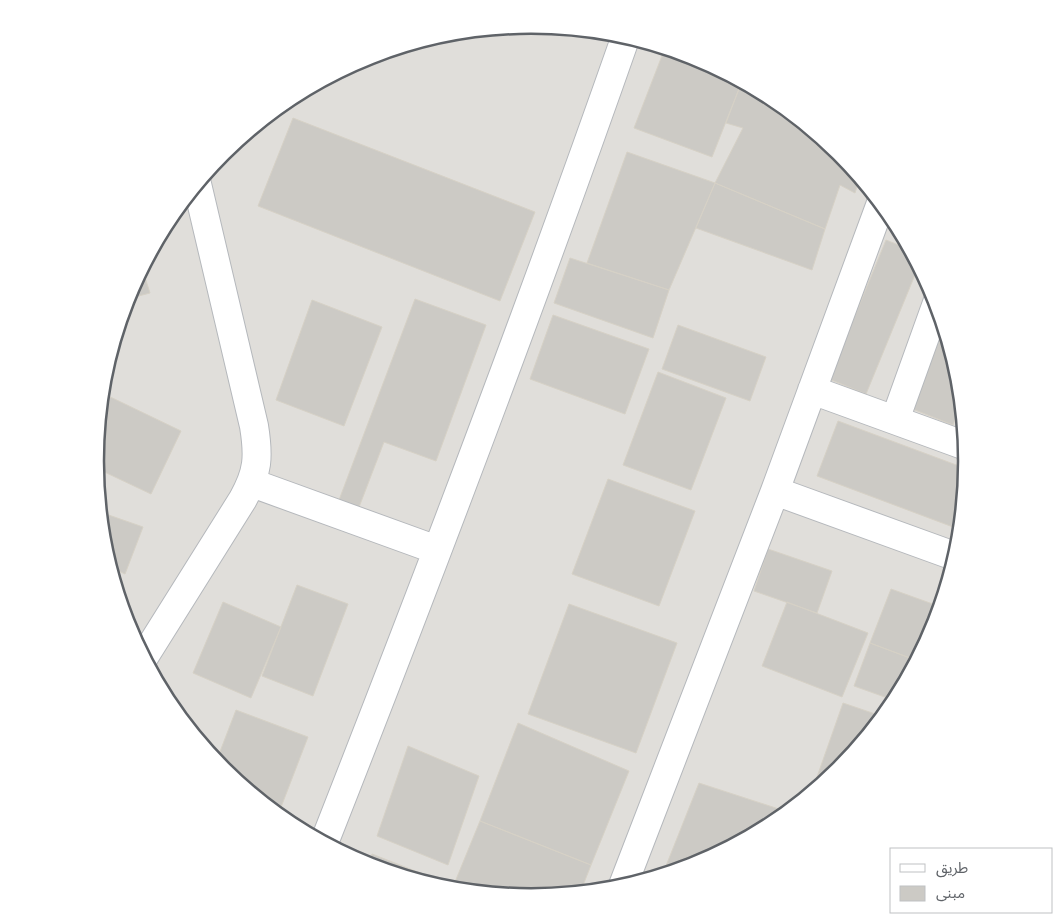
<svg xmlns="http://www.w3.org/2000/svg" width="1063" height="923" viewBox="0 0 1063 923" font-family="'Exo 2','Noto Sans Arabic',sans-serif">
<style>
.industrial{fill:#e0deda}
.building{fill:#cccac5;stroke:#d6d1c6}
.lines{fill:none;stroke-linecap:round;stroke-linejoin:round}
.minor-casing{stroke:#b5b8bc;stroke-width:30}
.minor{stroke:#fff;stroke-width:28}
.rim{fill:none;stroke:#5f6368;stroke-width:2.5}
</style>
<rect width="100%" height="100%" fill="#f1efe8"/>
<path class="industrial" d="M96 462a435 435 0 1 1 870 0a435 435 0 1 1-870 0Z"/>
<path class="building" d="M665,48L699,58L742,81L712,157L634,128Z
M742,81L774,99L840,153L860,177L855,193L840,185L825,229L715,183L743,128L726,123Z
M293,118L535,212L500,301L258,206Z
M627,152L715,183L669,290L587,263Z
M715,183L825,229L812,270L696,228Z
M886,240L911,250L919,265L866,394L829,379Z
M570,258L669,290L653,338L554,303Z
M142,268L150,293L127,299L128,294Z
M415,299L486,325L436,461L384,442L356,515L336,508Z
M312,300L382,327L344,426L276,400Z
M553,315L649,349L625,414L530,379Z
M942,317L960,377L962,403L953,425L905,406Z
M678,325L766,357L750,401L662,369Z
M658,372L726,398L691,490L623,465Z
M102,393L181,431L151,494L96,468Z
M838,421L967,469L961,530L817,476Z
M608,479L695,511L659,606L572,574Z
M100,512L143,527L125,574L110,567L103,546Z
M768,549L832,571L817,613L754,591Z
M297,585L348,604L313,696L262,676Z
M891,589L941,607L935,629L918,661L870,643Z
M223,602L281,627L251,698L193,673Z
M787,602L868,633L842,697L762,666Z
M569,604L677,643L636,753L528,714Z
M870,643L918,661L896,701L854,686Z
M843,703L884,717L840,770L811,794Z
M236,710L308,737L278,815L223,770L216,762Z
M518,723L629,771L591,865L480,821Z
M408,746L479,776L448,865L377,836Z
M699,783L785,811L783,817L774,825L698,865L662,876Z
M480,821L591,865L580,893L531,898L485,893L455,882Z
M372,854L443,882L441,888L367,866Z"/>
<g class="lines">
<g class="minor-casing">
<path id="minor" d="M812,390L966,446
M895,420L937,303
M252,483L437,550
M775,491L957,557
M144,657L243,499C258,472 259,457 254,426L197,184
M324,843C429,576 531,307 626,36
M622,888L775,491L881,203"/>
</g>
<use href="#minor" class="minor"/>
</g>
<path d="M0 0H1063V923H0ZM104 461a427 427 0 1 1 854 0a427 427 0 1 1-854 0Z" fill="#fff" fill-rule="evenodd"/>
<path class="rim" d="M104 461a427 427 0 1 1 854 0a427 427 0 1 1-854 0Z"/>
<rect x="890" y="848" width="162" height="65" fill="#ffffff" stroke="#bfc1c3"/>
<rect x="900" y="864" width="25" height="8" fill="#ffffff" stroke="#bfc1c3"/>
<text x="936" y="873" font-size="15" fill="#5f6368">طريق</text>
<rect x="900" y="886" width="25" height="15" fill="#cccac5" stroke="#bfc1c3"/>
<text x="936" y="898" font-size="15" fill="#5f6368">مبنى</text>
</svg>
